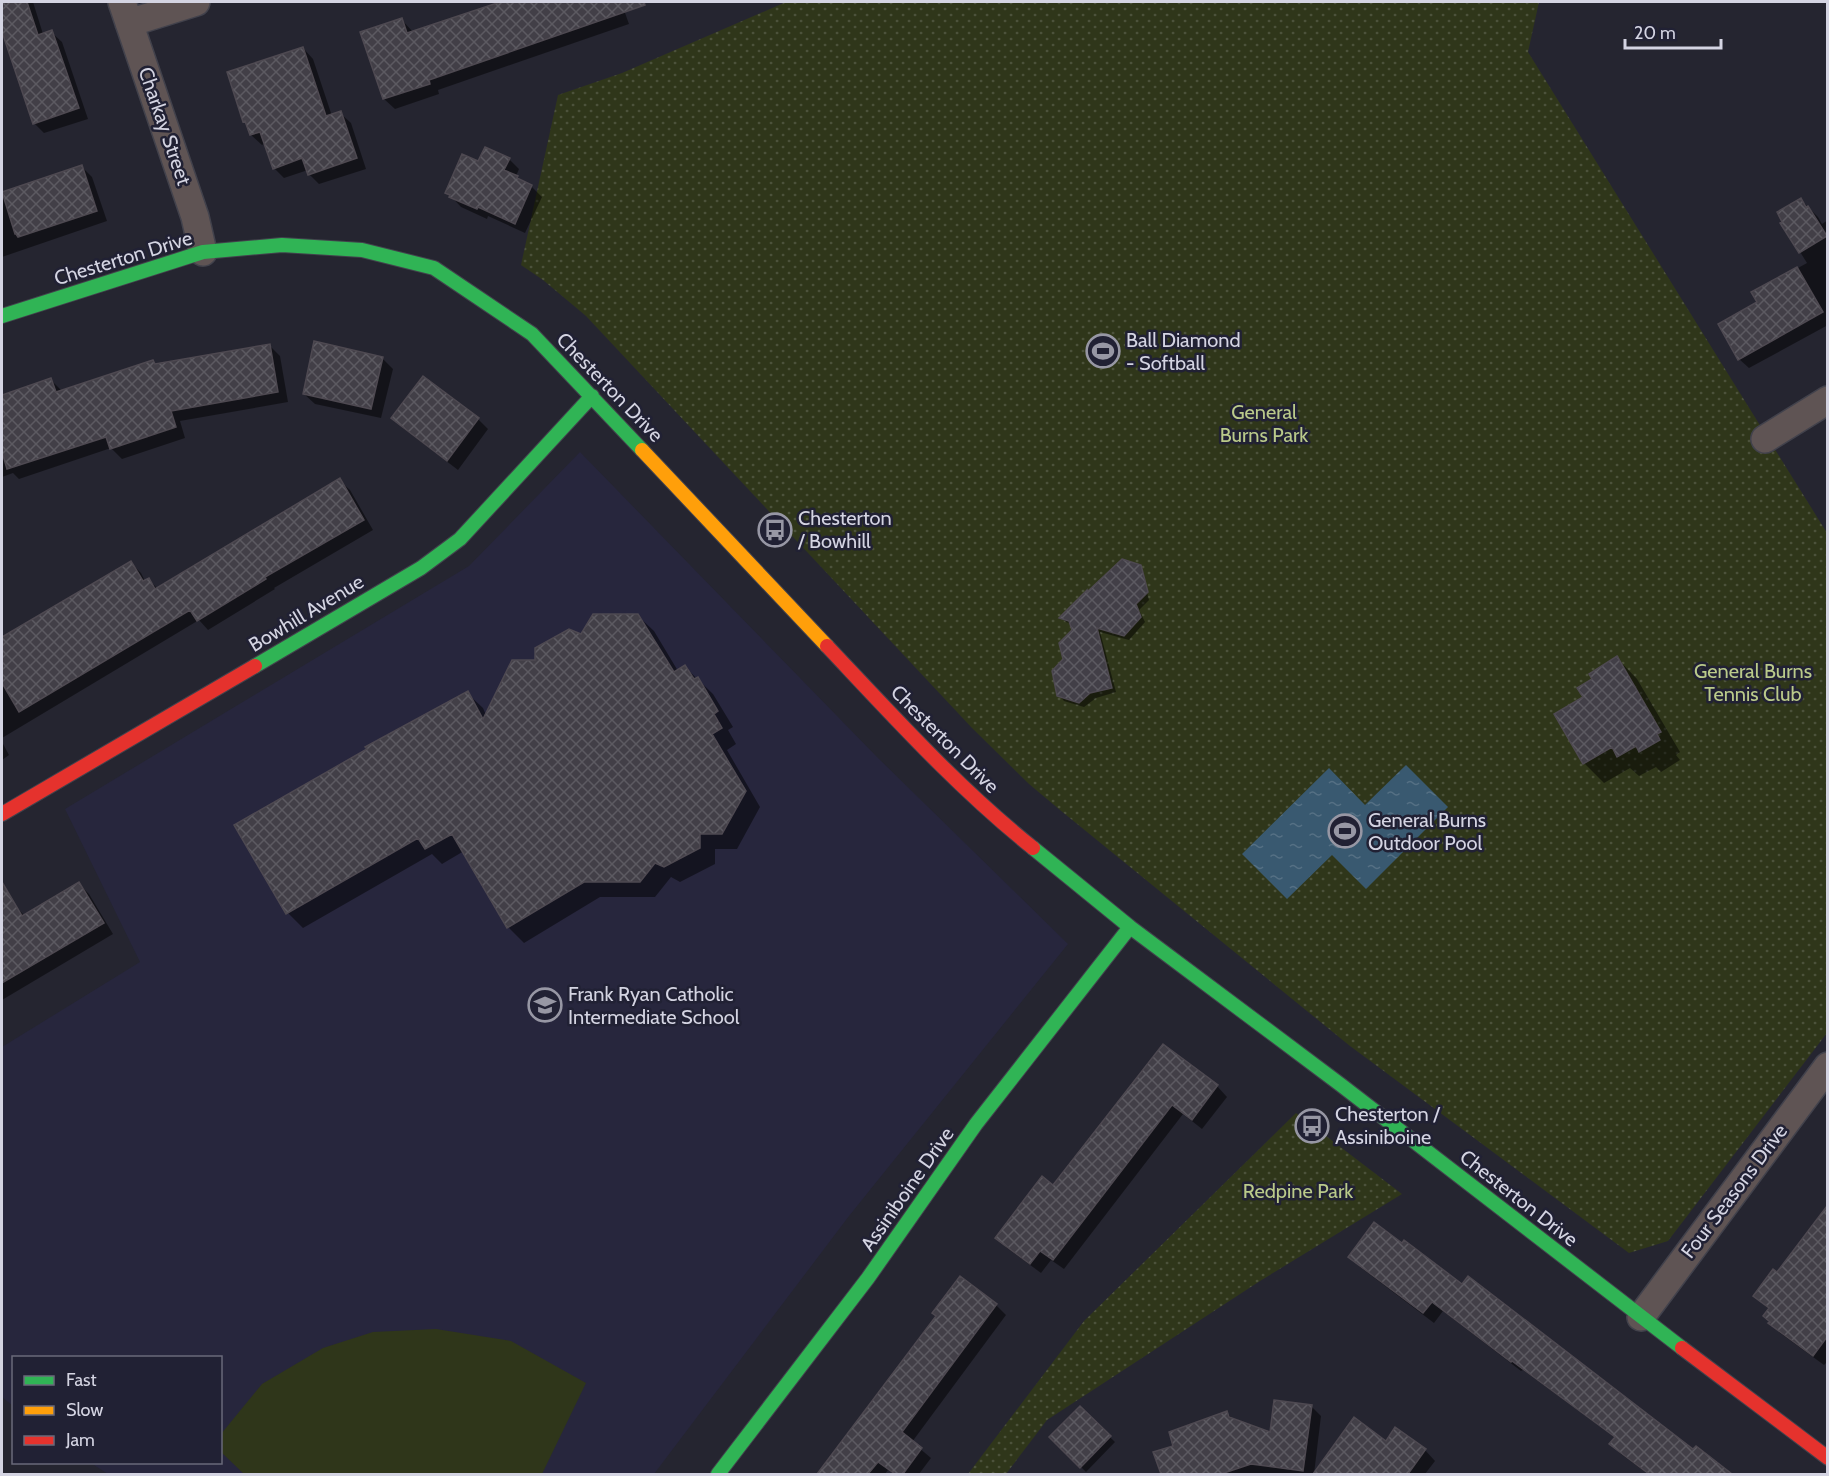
<svg xmlns="http://www.w3.org/2000/svg" width="1829" height="1476" viewBox="0 0 1829 1476" font-family="Cabin,sans-serif">
<style>
.built{fill:#27263d}
.grass{fill:#2f361a}
.park{fill:url(#park-dots)}
.water{fill:url(#water-ripples)}
.shadow{fill:#0007}
.building{fill:url(#building-cross-hatch);stroke:#4e4951;stroke-width:1.5}
.lines{fill:none;stroke-linecap:round;stroke-linejoin:round}
.street-casing{stroke:#42424c;stroke-width:30}
.fast-casing{stroke:#42424c;stroke-width:16}
.slow-casing{stroke:#42424c;stroke-width:16}
.jam-casing{stroke:#42424c;stroke-width:16}
.street{stroke:#5f5454;stroke-width:27}
.fast{stroke:#30b455;stroke-width:14}
.slow{stroke:#ff9f0a;stroke-width:14}
.jam{stroke:#e5322d;stroke-width:14}
.labels{text-anchor:middle;stroke-width:5;stroke-linejoin:round;paint-order:stroke}
.street-label{font-size:20px;fill:#d4d4e2;stroke:#212134}
.poi-label{font-size:20px;fill:#d4d4e2;stroke:#212134;text-anchor:start}
.park-label{font-size:20px;fill:#baca8a;stroke:#212134}
</style>
<defs>
<pattern id="park-dots" width="8" height="8" patternUnits="userSpaceOnUse" patternTransform="scale(1.5)"><rect width="8" height="8" fill="#2f361a"/><path d="M2 2h.1M6 6h.1" fill="none" stroke="#4c523b" stroke-width="1.8" stroke-linecap="round"/></pattern>
<pattern id="water-ripples" width="26" height="14" patternUnits="userSpaceOnUse" patternTransform="scale(1.5)"><rect width="26" height="14" fill="#395970"/><path d="M2 4q2-2 4 0t4 0M15 11q2-2 4 0t4 0" fill="none" stroke="#557084"/></pattern>
<pattern id="building-cross-hatch" width="8" height="8" patternUnits="userSpaceOnUse" patternTransform="scale(1.5)"><rect width="8" height="8" fill="#423f47"/><path d="M0 0l8 8M0 8l8-8" fill="none" stroke="#5c5a61"/></pattern>
</defs>
<rect width="100%" height="100%" fill="#252530"/>
<path class="built" d="M580,452L877,757L1068,944L849,1216L654,1474H108L91,1463L220,1462V1358H14L13,1406L2,1397V1047L140,962L65,809L469,566Z"/>
<path class="grass" d="M436,1329L511,1341L586,1383L542,1474H244L221,1452V1434L262,1384L323,1348L373,1332Z"/>
<path class="park" d="M786,2H1539L1528,52L1827,533V1033L1668,1241L1629,1253L1350,1046L1060,810L1029,784L972,728L586,316L543,280L521,265L558,95L622,73Z
M1296,1113L1402,1194L1260,1281L1047,1420L1006,1474H968L1084,1321Z"/>
<path class="water" d="M1406,765L1448,807L1366,889L1332,855L1287,899L1242,854L1329,768L1365,805Z"/>
<path class="shadow" d="M2,2H33L43,34L51,32L62,42L88,119L44,133L34,123L4,35H2Z
M504,2H644L624,10L629,24L438,90L439,94L395,109L384,99L362,33L402,20L413,32Z
M303,48L313,59L332,116L340,113L351,123L366,169L319,184L309,174L308,170L284,178L274,168L266,143L262,145L251,135L248,124L244,121Z
M509,159L519,169L516,176L522,182L531,186L542,197L525,233L488,216L487,219L461,207L447,192L479,163Z
M82,167L92,177L107,221L2,257V196Z
M1800,199L1818,217L1822,224L1828,220V325L1749,368L1739,359L1759,303L1753,293L1807,263L1782,223Z
M270,346L280,356L288,402L180,421L185,438L122,459L111,448L19,479L13,473L2,477V397L51,380L62,391L153,361L157,365Z
M382,358L393,369L381,418L315,404L304,394Z
M393,418L478,419L488,429L458,470L403,428Z
M339,480L350,490L373,530L274,588L275,589L208,630L199,620L2,738V639L131,563L141,573L145,581L148,579L158,589Z
M1140,566L1149,600L1150,599L1139,610L1145,622L1129,640L1100,632L1116,692L1096,698L1084,707L1064,701L1059,695L1065,660L1074,631L1072,624L1066,622L1061,618L1088,593Z
M638,616L654,631L678,671L685,667L713,694L733,727L728,730L736,744L727,750L760,807L737,849H715V864L680,882L671,877L655,897H600L524,943L508,927L464,851L442,864L432,854L303,928L288,913L467,693L483,708L486,715L537,662L581,636Z
M1617,658L1637,679L1680,752L1676,755L1680,760L1661,772L1656,767L1639,776L1630,768L1604,783L1584,763L1585,698L1594,679Z
M2,742L9,755L2,760Z
M79,884L89,894L113,934L2,1000V915L15,906L25,916Z
M1163,1046L1217,1086L1227,1097L1202,1129L1183,1114L1064,1269L1051,1260L1041,1273L1007,1248L997,1238L1054,1187Z
M1828,1208V1361L1824,1365L1780,1333L1770,1323V1310L1755,1296L1778,1274Z
M1374,1224L1693,1451L1696,1448L1730,1474H1648L1621,1454L1611,1444L1616,1438L1523,1370L1521,1371L1443,1311L1434,1323L1360,1267L1350,1256Z
M960,1279L996,1305L1006,1315L912,1442L931,1458L919,1474H894L888,1470L885,1474H819L938,1317Z
M1311,1406L1321,1416L1314,1474H1162L1155,1453L1175,1446L1226,1412L1235,1421L1271,1434Z
M1080,1408L1115,1442L1086,1472L1051,1437Z
M1396,1429L1425,1450L1435,1461L1425,1474H1320L1317,1471L1386,1443Z"/>
<path class="building" d="M2,2H27L38,35L52,30L79,108L33,124L2,32Z
M500,2H644L645,5L429,80L430,84L383,99L360,32L402,18L407,33Z
M303,47L326,116L341,111L357,158L308,175L302,158L273,169L260,132L250,135L245,121L243,122L227,72Z
M485,147L510,158L504,170L518,176L517,178L532,185L515,224L478,207L477,209L449,197L450,195L445,193L462,154L478,161Z
M82,165L97,211L18,237L16,234H15L2,192Z
M1801,198L1806,207L1808,206L1827,236L1799,253L1780,223L1782,222L1777,212Z
M1797,267L1823,312L1738,360L1718,324L1757,302L1751,292Z
M314,341L383,357L371,409L303,394Z
M270,344L278,392L171,411L176,427L110,449L106,437L7,469L2,452V395L51,378L56,392L153,360L155,364Z
M423,376L479,418L447,461L391,418Z
M340,478L364,520L265,577L266,579L197,621L190,610L19,712L2,683V637L131,561L143,581L149,578L155,589Z
M1122,559L1141,565L1148,592L1136,604L1141,617L1124,636L1097,628L1112,688L1090,693L1079,703L1057,696L1052,671L1063,659L1059,643L1072,630L1069,621L1059,618L1087,590V592Z
M593,614H638L674,672L685,665L694,679L698,677L718,711L714,714L722,728L712,734L746,791L722,834H700V848L664,867L655,863L640,882H584L507,928L452,834L425,849L418,838L286,914L234,825L367,749L365,747L468,691L483,719L512,660H535V648L569,629L581,634Z
M1617,656L1661,732L1657,734L1660,740L1639,752L1636,746L1617,757L1612,747L1583,764L1554,714L1583,697L1577,688L1592,679L1589,674Z
M2,882L22,916L79,882L104,923L2,983Z
M1163,1044L1218,1085L1192,1120L1172,1105L1053,1260L1040,1251L1030,1264L995,1238L1042,1176L1053,1185Z
M1827,1206V1337L1813,1356L1768,1323L1770,1322L1763,1316L1769,1308L1753,1296L1773,1269L1777,1272Z
M1374,1222L1402,1243L1404,1240L1462,1284L1468,1276L1693,1449L1696,1446L1732,1474H1649L1609,1444L1615,1437L1512,1361L1511,1362L1432,1302L1423,1313L1348,1257Z
M960,1276L997,1304L902,1432L922,1448L903,1474H895L878,1462L868,1474H817L936,1316L932,1313Z
M1274,1400L1312,1405L1303,1471L1251,1464L1221,1474H1161L1153,1452L1173,1446L1169,1432L1227,1411L1229,1417L1270,1432Z
M1080,1406L1111,1436L1080,1468L1049,1437Z
M1354,1417L1386,1441L1395,1427L1426,1449L1408,1474H1313Z"/>
<g class="lines">
<g class="street-casing">
<path id="street" d="M122,2L195,217L203,252
M129,23L196,2
M1765,439L1828,400
M1641,1317L1828,1066"/>
</g>
<g class="fast-casing">
<path id="fast" d="M2,316L203,252L282,245L362,250L434,268L532,334L642,450
M255,666L421,568L460,539L592,396
M1033,848L1130,927L1341,1085L1682,1348
M718,1474L868,1278L976,1124L1130,927"/>
</g>
<g class="slow-casing">
<path id="slow" d="M642,450L827,646"/>
</g>
<g class="jam-casing">
<path id="jam" d="M827,646C893,716 958,788 1033,848
M2,814L255,666
M1682,1348L1828,1458"/>
</g>
<use href="#street" class="street"/>
<use href="#fast" class="fast"/>
<use href="#slow" class="slow"/>
<use href="#jam" class="jam"/>
</g>
<defs>
<g id="stadium-ring" transform="scale(1.725)"><circle r="9.5" fill="#212134" stroke="#9797a4" stroke-width="1.5"/><path d="M0-5a6.5 5 0 1 0 0 10a6.5 5 0 1 0 0-10ZM-3.5-1.8h7v3.6h-7Z" fill="#9797a4"/></g>
<g id="bus-ring" transform="scale(1.725)"><circle r="9.5" fill="#212134" stroke="#9797a4" stroke-width="1.5"/><path d="M-5-6H5V4H4V6H2V4H-2V6H-4V4H-5ZM-3.5-4V0h7V-4ZM-3.5 1.2v1.5H-2V1.2ZM2 1.2v1.5H3.5V1.2Z" fill="#9797a4"/></g>
<g id="school-ring" transform="scale(1.725)"><circle r="9.5" fill="#212134" stroke="#9797a4" stroke-width="1.5"/><path d="M0-5L7-2L0 1L-7-2ZM-4 1L0 2.5L4 1V4Q0 6-4 4Z" fill="#9797a4"/></g>
</defs>
<g fill-rule="evenodd">
<use href="#stadium-ring" x="1103" y="351"/>
<use href="#bus-ring" x="775" y="530"/>
<use href="#stadium-ring" x="1345" y="831"/>
<use href="#school-ring" x="545" y="1005"/>
<use href="#bus-ring" x="1312" y="1126"/>
</g>
<g class="labels">
<g class="street-label">
<text transform="translate(165 126) rotate(71)" y="7">Charkay Street</text>
<text transform="translate(123 258) rotate(-17)" y="7">Chesterton Drive</text>
<text transform="translate(610 387) rotate(46)" y="7">Chesterton Drive</text>
<text transform="translate(306 613) rotate(-31)" y="7">Bowhill Avenue</text>
<text transform="translate(945 739) rotate(45)" y="7">Chesterton Drive</text>
<text transform="translate(907 1189) rotate(-55)" y="7">Assiniboine Drive</text>
<text transform="translate(1734 1191) rotate(-53)" y="7">Four Seasons Drive</text>
<text transform="translate(1519 1198) rotate(38)" y="7">Chesterton Drive</text>
</g>
<g class="poi-label">
<text x="1126" y="347">Ball Diamond<tspan x="1126" dy="23">- Softball</tspan></text>
<text x="798" y="525">Chesterton<tspan x="798" dy="23">/ Bowhill</tspan></text>
<text x="1368" y="827">General Burns<tspan x="1368" dy="23">Outdoor Pool</tspan></text>
<text x="568" y="1001">Frank Ryan Catholic<tspan x="568" dy="23">Intermediate School</tspan></text>
<text x="1335" y="1121">Chesterton /<tspan x="1335" dy="23">Assiniboine</tspan></text>
</g>
<g class="park-label">
<text x="1264" y="419">General<tspan x="1264" dy="23">Burns Park</tspan></text>
<text x="1753" y="678">General Burns<tspan x="1753" dy="23">Tennis Club</tspan></text>
<text x="1298" y="1198">Redpine Park</text>
</g>
</g>
<rect width="1829" height="1476" fill="none" stroke="#d4d4e2" stroke-width="6"/>
<rect x="12" y="1356" width="210" height="108" fill="#212134" stroke="#69697a" stroke-width="1.5"/>
<rect x="24" y="1376" width="30" height="9" fill="#30b455" stroke="#69697a" stroke-width="1.5"/>
<text x="66" y="1386" font-size="18" fill="#d4d4e2">Fast</text>
<rect x="24" y="1406" width="30" height="9" fill="#ff9f0a" stroke="#69697a" stroke-width="1.5"/>
<text x="66" y="1416" font-size="18" fill="#d4d4e2">Slow</text>
<rect x="24" y="1436" width="30" height="9" fill="#e5322d" stroke="#69697a" stroke-width="1.5"/>
<text x="66" y="1446" font-size="18" fill="#d4d4e2">Jam</text>
<path d="M1625 39v9h96v-9" fill="none" stroke="#d4d4e2" stroke-width="3"/>
<text x="1634" y="39" font-size="18" fill="#d4d4e2" stroke="#212134" stroke-width="4.5" paint-order="stroke">20 m</text>
</svg>
